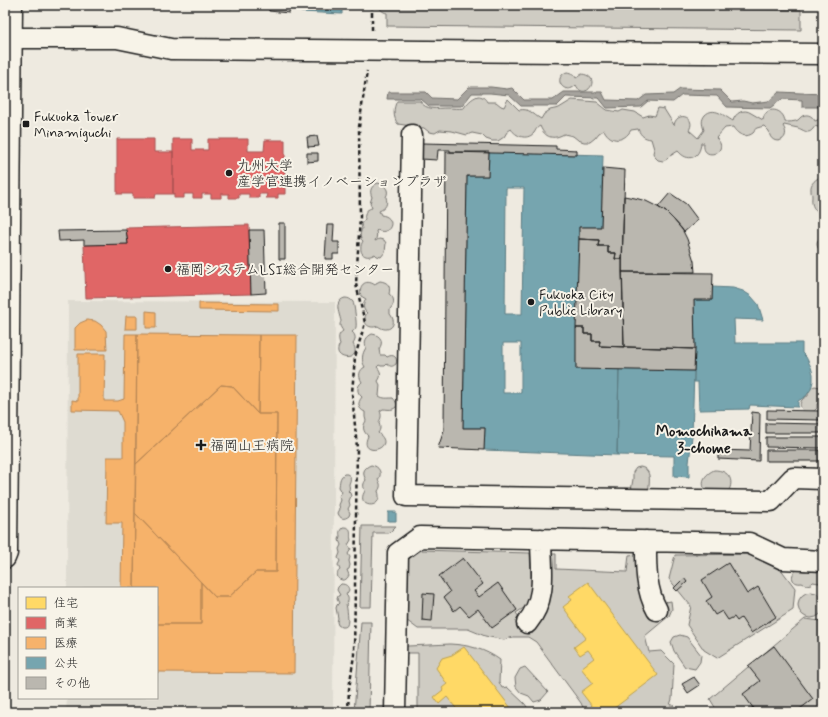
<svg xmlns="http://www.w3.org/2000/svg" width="828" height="717" viewBox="0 0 828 717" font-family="Mynerve,'Klee One',sans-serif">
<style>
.built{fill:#dedbd1}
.green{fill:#cfccc3;stroke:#767470}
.water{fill:#a6a39d;stroke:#6f6d69}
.homes{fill:#ffd966;stroke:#bba050}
.shops{fill:#e06666;stroke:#a55050}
.health{fill:#f6b26b;stroke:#b58553}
.public{fill:#76a5af;stroke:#5b7c83;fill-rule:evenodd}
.building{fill:#bab7af;stroke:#1c1c1c}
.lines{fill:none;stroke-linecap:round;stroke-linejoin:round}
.minor-casing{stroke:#1c1c1c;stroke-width:23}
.path{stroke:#1c1c1c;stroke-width:2.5;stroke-dasharray:4 3;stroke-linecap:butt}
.minor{stroke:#f7f3e8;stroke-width:20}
.poi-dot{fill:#1c1c1c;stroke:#f7f3e8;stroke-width:1.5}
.labels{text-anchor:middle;stroke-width:4;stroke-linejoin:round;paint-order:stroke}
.poi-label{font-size:14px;fill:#1c1c1c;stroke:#f7f3e8;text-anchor:start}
.neighbourhood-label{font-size:15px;font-weight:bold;fill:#1c1c1c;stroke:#f7f3e8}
</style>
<rect width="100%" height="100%" fill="#eeeae0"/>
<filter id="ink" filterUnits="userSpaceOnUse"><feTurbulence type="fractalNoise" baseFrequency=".025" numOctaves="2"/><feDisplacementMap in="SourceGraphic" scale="8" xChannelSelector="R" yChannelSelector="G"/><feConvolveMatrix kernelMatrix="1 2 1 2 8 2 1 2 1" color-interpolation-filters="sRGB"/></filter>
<g filter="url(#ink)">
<path class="built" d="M68,301L335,302L333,712H66L67,698H157V588H67Z"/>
<path class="green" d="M378,5H717L718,9L801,10V30L387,26V13C382,12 380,9 378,5Z
M567,72C572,73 574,74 576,78L582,74C604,77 584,103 576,85C565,97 551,78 567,72Z
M478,96C482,96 485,98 487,102H496L501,106L504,107L508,99L519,110C530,108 532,114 541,119L544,114L550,110L559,108L572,100L597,102L607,110L619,112L623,110L635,112L643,117L649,115L655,116L658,108L664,109L674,125C677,110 697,117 689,130L698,138L704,130C702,124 701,120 705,115C714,106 724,116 733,121C735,113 744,108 751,113C755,115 759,118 763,120C765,105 784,108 785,122C788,122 795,122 798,120C799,119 800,118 801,117C806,113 812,115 815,121L823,118V129L815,126C809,136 806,131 798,128C793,127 789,126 784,125L783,126C793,141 770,148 769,131L764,126C762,127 759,127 757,128C753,130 756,130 753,133C745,139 737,134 733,127L725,128L716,138C732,152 701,163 704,143H701C700,158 688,163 678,151L670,156L667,159L663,161L658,160L655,157L653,153L654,149L651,139C644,138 641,136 638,129L631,130C624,142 611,143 604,130L599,133L595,138L590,142H584L578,140L573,136L564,134C553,140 545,138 540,126C536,128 536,130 534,133C526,141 516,136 511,129L507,132L504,137L498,141H492L486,139L482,135L472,133L467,135L452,131L440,130L435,133L429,132L424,128L398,124C393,118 393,108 397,101H420C426,111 437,108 447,108C453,108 458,109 464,108C467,103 472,98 478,96Z
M822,176H823V214C814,211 811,206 812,197C812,190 811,197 811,190C810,183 816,179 822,176Z
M378,183C385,185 390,190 386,197C388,204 386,208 379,211L381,215C398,217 391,237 377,230L376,231C377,235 377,237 375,241L379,239L384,240L386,243L385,252L381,257L377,256L375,254C364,261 357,251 363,241C359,238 360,233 362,229C360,221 362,224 365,219C365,218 364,217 365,215C365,211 368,209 372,208L370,203L372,197C369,191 371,186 378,183Z
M823,236V252C816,249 814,240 823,236Z
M380,281C388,282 391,286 389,294C395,298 395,304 390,309V314C399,325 388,334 378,326C368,330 361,322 367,313C362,309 363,304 366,299L361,296C358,286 365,278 375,285L376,283Z
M345,298C348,298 351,299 353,302C354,304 357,324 356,327C356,329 354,330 352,332C356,335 356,340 353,344C364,363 329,361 340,344C338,338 338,334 343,331C342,329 340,327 340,325C340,323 341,322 341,321C340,317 337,308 338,305C339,301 341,299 345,298Z
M372,334C381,335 384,342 379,349L380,355H385L387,357C394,353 398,358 396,364C392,367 391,367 387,364L385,366H381L379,365L377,367C381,371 382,376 378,381L380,385L379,396C384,399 387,398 393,398C396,401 399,407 393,409C390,410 386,409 383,409L380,411C382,416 381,418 379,422C380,427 381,429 378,433C399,449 357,459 368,436C363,431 362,427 366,421L365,417V412C358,409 357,403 362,397C356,392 357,386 362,382C358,376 359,370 365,367C361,361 362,353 366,348C364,341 366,337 372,334Z
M815,386L820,387L823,390C823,397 825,401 817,404V408L814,411L805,412C798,407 799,399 808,396C808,390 810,388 815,386Z
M371,465C379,466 383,473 378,480C381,484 381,487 378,491C385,511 354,508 365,491C363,486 363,484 366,480C362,473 363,468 371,465Z
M640,467C653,469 649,483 648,493L631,491L633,479V472L636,468Z
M714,470C730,470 736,482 726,495H708C700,484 702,476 714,470Z
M344,474H347L350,476C351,480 350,481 349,484C349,486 350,488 349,490L348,491L350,493L351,496L349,501L350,505L348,509L350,513L349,516C344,520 340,519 338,513L340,509L339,505L341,500L339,496L342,492L339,487C340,482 339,478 344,474Z
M362,526H396L389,533H373L371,607H360Z
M343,527C354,527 349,534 351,540L348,545L349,546L351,549L348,554L350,557L349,561L350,565L349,569L347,570L349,575C347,580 343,582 338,578C337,575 337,572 340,570L338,565L340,561L338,558L340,553L339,549L341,545L339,540L340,536C339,532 340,530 343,527Z
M419,550L530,553L532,597L528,605L516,613L532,634C537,625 544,616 548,607C554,590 552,571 552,554H556V569L627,572L629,555L637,554L664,605L666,602L671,601L672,609L669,616L645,636L649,652L661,651L674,664L672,699L670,705H673L678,712H585L581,703L536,642L528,637H513L504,640L485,636L468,629H418L406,620L405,562Z
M753,554L780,568L795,588L793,610L717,658L704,650L687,625L691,606L669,579L675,555Z
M815,568L820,569L823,571V579L819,583L813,582L811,584L806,585L802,583C790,585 790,572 798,570C800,570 802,571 804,571C810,571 805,569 811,572Z
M341,584C346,584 348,586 349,590L346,595C349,597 349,602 346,604C347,607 349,622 347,625C347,626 345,627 344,627H341L338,625L337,622L338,618L336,608L337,605L339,603L337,599L338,596L340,595L337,590L338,587Z
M798 605a13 13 0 1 1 26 0a13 13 0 1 1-26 0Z
M805,619L821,621L823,624V712H712L716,709L710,699Z
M361,622H371L369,712H354Z
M680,635L687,637L701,655L700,662L695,669L685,667L674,651L671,642L674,637Z
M450,644C469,645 485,649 500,660L499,682L502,688L507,687L525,704L530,712H418V653H405V647L408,646Z
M525,667L548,692L541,700L534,702L529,696L521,693L516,687L515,678L520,669Z"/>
<path class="water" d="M469,87H491L507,89L512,88L524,100H553L564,92H602L606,100L638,101L646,95L673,94L680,89L720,90L732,102L743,101L752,103L769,101L779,92L823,94V107H802V100L782,99L770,108L727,107L717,96L682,95L673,102L648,101L641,107L607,108L599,98L566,97L557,106H521L509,95L490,93H472L462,106H429L421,99H387L388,92H426L432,98L457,99Z"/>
<path class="homes" d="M588,582L658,675L609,712H593L595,710L581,692L593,683L581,668L594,658L588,650L580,655L574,647L586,638L563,607L572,600L569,596Z
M464,647L514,712H459L447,697L439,704L434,697L443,690L442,688L447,684L436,668L442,658L452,655Z"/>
<path class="shops" d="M117,139H154V152H173V194H156L155,198H133V194H117Z
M173,139H192V150H208V139H248V151H264L265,140H285V194H278V198H266L267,194H259V198H249V194H239V198H229V194H221V198H211V194H202V198H193V194H184V198H174V194H173Z
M249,225L251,294L86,298L84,245L128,244L126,228Z"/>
<path class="health" d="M199,303L279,304V311L199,310Z
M146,311L156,312V328H146Z
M126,316H137V329H125Z
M87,320L95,321L101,325L106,331L107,350H75V328L80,323Z
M125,334H137L134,588H121L122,523H106L107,457H123V422L118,411L72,410V400L78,401V354H105L104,401H118L124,399Z
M137,334L259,335L258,414L232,386L221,385L136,464Z
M259,335H297L294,673L157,672V624H201V582L215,597H229L256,572H276L277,414H258Z
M221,385L232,386L258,414H277L276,572H256L229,597H215L135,513L136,464Z
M135,513L201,582V624H157V588H134Z"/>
<path class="public" d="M301,5H342V14L301,12Z
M489,152L603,155L601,227H579L576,369H619L617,455L484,450L485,428H463L467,176H488ZM506,188H524L522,314H505ZM503,343H521V393H503Z
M712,287L733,288L743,291L751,296L758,304L763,320L734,319L735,343H802V353L806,357L811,367L813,374V381L811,389L806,396L798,401V407L750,405L749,409L699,410L698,382H694L695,349L694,300H712Z
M619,369L694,371L692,436L689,463V477L674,476V456L617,455Z
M388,512H396V521H388Z"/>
<path class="building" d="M269,5H290L289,13L269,11Z
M317,136L319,146L308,147L307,137Z
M422,143L556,146V149L577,150V155L450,152V150H438L437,160L421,159Z
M446,152H489L488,176H467L463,428H485L484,450L438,448L444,430Z
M307,153H318V161L307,162Z
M603,168L625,170L622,259H615L616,253H608V246H598L599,240L579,239V227H601Z
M670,193L686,204L698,220L684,232L674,220L666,212L658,207Z
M624,196L635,198L646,201L656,206L666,212L674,220L682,229L687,239L694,261L695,272H622Z
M279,223H285V259H279Z
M327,225H334L333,242H339V254H333V259H325Z
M126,230L128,244L84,245V240L59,241L58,231Z
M249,230H264L266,293L251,294Z
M579,239L599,240L598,246H608V253H616L615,259H622L624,347L599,346L600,341H592V334H584V328H576Z
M622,272L713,273L712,300H694L695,349L624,347Z
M576,328H584V334H592V341H600L599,346L695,349L694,371L576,369Z
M767,410L821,411V420L767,419Z
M752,412L760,413L759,461L718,459V450L750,451Z
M766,423L821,424V433H766Z
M766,437H821V448L766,447Z
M766,450H821L820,461H766Z
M463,558L483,584L474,591L479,597L498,583L517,610L492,628L478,609L469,616L460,606L454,611L444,597L450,592L439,576Z
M728,563L747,594L758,587L776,617L751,633L741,618L737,621L734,617L728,620L722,611L715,615L706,601L712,597L702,580Z
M684,578L687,582L677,591L674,588Z
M423,593L434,594L432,621L422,620Z
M774,646L813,699L796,712H756L743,694L760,681L748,666Z
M694,677L700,685L688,693L682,684Z
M753,707L756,712H747Z"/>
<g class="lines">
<g class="minor-casing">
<path id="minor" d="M5,38H117L171,49L823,54
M412,135L406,496L771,501L793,478L823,479
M646,541C646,564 645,589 657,610
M5,558L7,553L12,5
M527,623C548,598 541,569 541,539
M395,712L398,553L420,537L749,543L783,559L823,561"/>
</g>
<path class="path" d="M372,30V5
M348,712L349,689L354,655L357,448L352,393L355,357L365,323L356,284L360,217L359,127L367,71"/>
<use href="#minor" class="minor"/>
</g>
</g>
<g class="poi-dot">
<rect x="22" y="120" width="8" height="8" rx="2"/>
<circle cx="229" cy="173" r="4"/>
<circle cx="168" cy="269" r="4"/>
<circle cx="531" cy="302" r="4"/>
<path d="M199 439h4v4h4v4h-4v4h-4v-4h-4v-4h4z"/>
</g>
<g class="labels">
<g class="poi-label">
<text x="34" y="121">Fukuoka Tower<tspan x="34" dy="16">Minamiguchi</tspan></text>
<text x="237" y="170">九州大学<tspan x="237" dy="16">産学官連携イノベーションプラザ</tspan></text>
<text x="176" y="274">福岡システムLSI総合開発センター</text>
<text x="539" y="299">Fukuoka City<tspan x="539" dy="16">Public Library</tspan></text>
<text x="210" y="450">福岡山王病院</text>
</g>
<g class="neighbourhood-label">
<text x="704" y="436">Momochihama<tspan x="704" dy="17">3-chome</tspan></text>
</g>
</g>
<rect width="828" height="717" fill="none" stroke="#f7f3e8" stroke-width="20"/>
<rect x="10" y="10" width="808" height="697" fill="none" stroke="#1c1c1c" stroke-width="1.5" filter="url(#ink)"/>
<rect x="18" y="587" width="140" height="112" fill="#f7f3e8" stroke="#9f9d96"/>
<rect x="26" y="597" width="20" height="12" fill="#ffd966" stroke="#9f9d96"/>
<text x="54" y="607" font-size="12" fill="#1c1c1c">住宅</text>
<rect x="26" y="617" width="20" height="12" fill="#e06666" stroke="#9f9d96"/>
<text x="54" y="627" font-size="12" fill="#1c1c1c">商業</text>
<rect x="26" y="637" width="20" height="12" fill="#f6b26b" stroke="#9f9d96"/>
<text x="54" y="647" font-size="12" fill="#1c1c1c">医療</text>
<rect x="26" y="657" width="20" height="12" fill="#76a5af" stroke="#9f9d96"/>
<text x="54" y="667" font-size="12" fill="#1c1c1c">公共</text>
<rect x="26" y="677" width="20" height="12" fill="#bab7af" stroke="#9f9d96"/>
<text x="54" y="687" font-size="12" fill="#1c1c1c">その他</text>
</svg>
